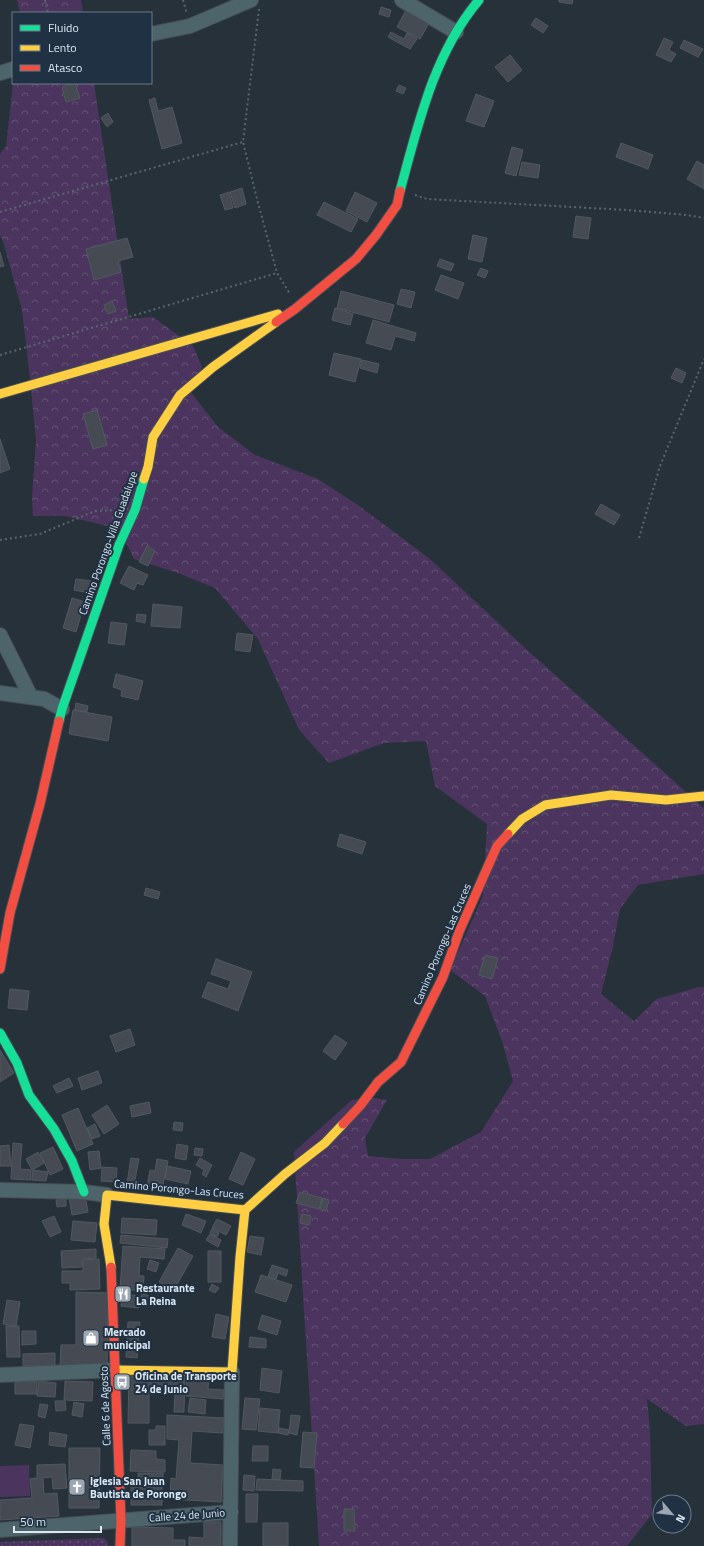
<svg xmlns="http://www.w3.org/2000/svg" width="704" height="1546" viewBox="0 0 704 1546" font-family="'Titillium Web',sans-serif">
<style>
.forest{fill:url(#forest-crowns)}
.park{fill:url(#park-dots)}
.garden{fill:#4b355f}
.building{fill:#454a53;stroke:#525860}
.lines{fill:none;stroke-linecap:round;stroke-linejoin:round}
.street-casing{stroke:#464e56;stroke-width:16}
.fast-casing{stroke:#464e56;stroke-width:11}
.slow-casing{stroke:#464e56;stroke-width:11}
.jam-casing{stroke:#464e56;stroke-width:11}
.path{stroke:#57676d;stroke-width:2;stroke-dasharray:2 3;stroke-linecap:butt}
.street{stroke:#4e646b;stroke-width:14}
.fast{stroke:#16e098;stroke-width:9}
.slow{stroke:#ffcf43;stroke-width:9}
.jam{stroke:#f24e42;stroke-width:9}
.labels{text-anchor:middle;stroke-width:4;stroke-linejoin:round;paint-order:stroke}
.street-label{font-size:11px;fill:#dce7f2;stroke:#1f3142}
.poi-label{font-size:11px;font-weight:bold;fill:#dce7f2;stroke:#1f3142;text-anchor:start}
</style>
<defs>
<pattern id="forest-crowns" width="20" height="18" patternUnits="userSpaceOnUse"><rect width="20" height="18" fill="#4b355f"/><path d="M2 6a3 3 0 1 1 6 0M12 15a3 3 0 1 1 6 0" fill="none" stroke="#645276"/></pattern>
<pattern id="park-dots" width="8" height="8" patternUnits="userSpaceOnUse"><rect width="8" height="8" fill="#4b355f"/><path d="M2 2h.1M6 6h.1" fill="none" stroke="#645276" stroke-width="1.8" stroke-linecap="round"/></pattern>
</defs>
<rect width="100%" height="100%" fill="#27313a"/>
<path class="forest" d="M17,0H81L83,13H20Z
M13,83H94L129,319L153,317L193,346L202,367L189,390L218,427L255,455L318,479L358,505L430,559L525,648L704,808V874L638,885L620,909L613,946L601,994L634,1021L657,999L699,987H704V1424L686,1426L647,1399L650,1431L652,1514L627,1546H319L294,1152L352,1100L374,1098L387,1100L365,1138L368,1156L402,1159H430L481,1132L513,1081L502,1041L485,996L450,970L483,896L487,824L435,786L426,741L384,743L329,763L299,730L258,639L215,588L178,573L134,559L120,529L65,516H33L32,497L36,440L30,379L22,310L3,241L0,235V154L6,146Z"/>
<path class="park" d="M104,1538L108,1543V1546H0V1542Z"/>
<path class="garden" d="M29,1465L30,1496L0,1497V1466Z"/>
<path class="building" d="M559,0H573L572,4L559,2Z
M381,7L391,10L389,17L379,14Z
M406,10L429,23L420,39L397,27Z
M536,18L548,26L543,33L531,25Z
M391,32L404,39L407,33L417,39L410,49L388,37Z
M664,38L673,42L669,50L676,54L671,62L656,55Z
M684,40L703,49L698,57L680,48Z
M510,55L522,70L508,82L495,67Z
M75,83L80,98L66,102L62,87Z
M399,85L406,88L403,94L396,91Z
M476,94L494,101L484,127L466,121Z
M155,98L158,111L172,107L182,143L162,149L149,100Z
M108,113L113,122L107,127L101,118Z
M621,143L653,155L648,169L616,157Z
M512,147L523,150L516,176L505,173Z
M697,161L704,165V189L687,179Z
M522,162L540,165L538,178L519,175Z
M242,188L246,204L235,208L230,192Z
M229,192L233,208L225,210L220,195Z
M355,192L377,203L367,222L346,211Z
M324,202L358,219L351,232L317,215Z
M576,216L591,218L588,239L573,237Z
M473,235L487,238L482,262L468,259Z
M127,238L133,257L118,261L121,272L94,280L86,249Z
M0,252L4,266L0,267Z
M440,259L454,264L451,271L437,266Z
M481,268L488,271L485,278L477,275Z
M441,275L464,283L458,299L435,290Z
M401,289L415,292L411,308L397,304Z
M341,291L394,305L389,322L337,308Z
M112,301L116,311L108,314L104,305Z
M335,308L353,314L350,325L332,320Z
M373,320L416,333L414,341L395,336L391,350L366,343Z
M334,353L361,359L355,382L329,375Z
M362,360L379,364L377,373L360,368Z
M676,368L686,373L682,383L671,378Z
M97,410L107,445L93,449L83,414Z
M0,439L10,469L0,473Z
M601,504L620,515L614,525L595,514Z
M147,546L155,551L148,566L139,562Z
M129,566L148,575L143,585L137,583L134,590L120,583Z
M76,579L91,581L90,593L74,590Z
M72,598L85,602L76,632L63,628Z
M153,604L182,607L180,628L151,626Z
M137,614L146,615L145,623L136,621Z
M111,622L127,624L124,645L108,643Z
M237,633L253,635L250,652L235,650Z
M116,674L143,681L138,700L121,696L122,690L113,687Z
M76,703L88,706L87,712L75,710Z
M73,710L112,717L108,741L69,734Z
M340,834L366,842L362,854L337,846Z
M146,888L160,892L158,899L144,895Z
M485,955L498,958L492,979L479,975Z
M216,959L252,972L238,1011L202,997L208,982L228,989L231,981L211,974Z
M10,989L29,991L27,1010L8,1008Z
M130,1029L135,1045L116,1052L110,1036Z
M335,1035L347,1043L335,1060L323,1051Z
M0,1050L14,1073L0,1082Z
M98,1071L102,1083L82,1090L78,1078Z
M69,1078L73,1086L57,1093L53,1086Z
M149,1102L151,1113L132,1117L130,1106Z
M107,1105L119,1124L104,1134L92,1115Z
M78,1108L93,1144L77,1151L62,1115Z
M174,1122L183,1123L182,1131L173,1130Z
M95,1124L100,1136L92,1139L87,1128Z
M13,1143L22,1144L20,1169L31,1170V1180L11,1179Z
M177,1144L188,1146L186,1160L175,1158Z
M9,1145L11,1166H0V1146Z
M53,1147L63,1169L50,1175L40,1153Z
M195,1148L203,1149L202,1156L194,1155Z
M99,1151L101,1168L90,1170L88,1152Z
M38,1152L44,1163L32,1170L26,1159Z
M241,1152L255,1159L243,1185L229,1179Z
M131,1158L139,1159L134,1185L127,1183Z
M200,1158L212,1165L206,1177L202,1174L204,1170L196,1165Z
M157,1159L168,1161L162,1189L147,1186L150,1170L155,1171Z
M167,1166L191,1171L188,1184L165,1179Z
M102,1167L117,1168L116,1182L101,1181Z
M33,1170L48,1172L46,1181L32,1180Z
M300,1192L322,1198L319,1209L296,1203Z
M85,1195L88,1212L72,1215L69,1197Z
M323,1198L329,1200L326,1211L320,1209Z
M66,1199V1206L57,1207L56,1200Z
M186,1214L206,1221L201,1233L182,1225Z
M302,1214L311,1216L309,1225L300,1223Z
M54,1216L61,1232L50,1237L42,1221Z
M122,1218L157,1220L156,1235L121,1233Z
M217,1219L231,1226L226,1235L212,1228Z
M73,1221L97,1223L95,1242L71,1240Z
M212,1229L219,1233L217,1237L210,1233Z
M210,1234L221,1240L218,1247L206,1240Z
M121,1235L168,1239L167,1248L120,1243Z
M250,1236L264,1238L261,1255L247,1252Z
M123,1246L165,1249L164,1259L140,1257L139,1276H144L143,1291L120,1289Z
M178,1248L193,1256L174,1290L159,1282Z
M96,1249V1258L82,1259V1267L62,1268L61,1251Z
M208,1251H221V1282H208Z
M99,1259L100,1289L70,1290V1283H62V1271H83V1260Z
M150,1260L159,1263L156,1272L147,1269Z
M272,1265L288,1270L286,1276L278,1273L276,1279L268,1277Z
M261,1275L292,1285L286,1302L255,1292Z
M212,1284L219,1288L215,1293L209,1290Z
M76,1292L108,1293L107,1366L60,1365L61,1345H76Z
M122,1294L140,1296L139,1308L121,1306Z
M142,1294L151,1296L150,1304L140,1303Z
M7,1300L20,1302L16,1326L3,1324Z
M216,1314L229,1317L225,1339L212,1337Z
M262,1315L281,1321L277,1335L258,1329Z
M128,1322H140L137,1358L126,1357Z
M6,1326H19L20,1357H7Z
M22,1331H36V1344L22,1345Z
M250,1337L266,1339V1348L249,1347Z
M55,1353V1365L23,1366V1354Z
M262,1368L282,1371L279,1393L260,1390Z
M129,1373L185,1374L184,1412H174L175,1394L157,1393V1385L149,1384V1423H128Z
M187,1373L209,1374L208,1389L224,1390L223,1399L186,1396Z
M37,1381V1394H15V1382Z
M39,1381L56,1383L55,1397L37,1396Z
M65,1381L93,1382L92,1401L64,1400Z
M190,1398L206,1400L205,1414L188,1412Z
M245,1398L260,1399L256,1430L242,1429Z
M55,1401H65L66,1410L56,1411Z
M74,1402L84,1404L82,1417L72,1415Z
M40,1404L48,1405L45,1418L38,1416Z
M260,1408L280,1410L278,1433L258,1431Z
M167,1415L224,1418L223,1433L192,1431L190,1463L223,1465L221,1502L170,1499L171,1478L176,1479L179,1440L167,1439Z
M291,1415L300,1416L297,1435L289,1433Z
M20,1424L34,1426L30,1448L15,1445Z
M156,1426H165V1445H149V1430H156Z
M279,1428L289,1430L288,1435L278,1433Z
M50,1432L67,1435L65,1447L49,1445Z
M303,1432L317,1433L314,1468L300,1467Z
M253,1446H268V1461H252Z
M69,1448H100L99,1508H69Z
M131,1450L156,1451V1459L165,1460V1472L130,1471Z
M65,1464L67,1488L53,1489L52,1477L43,1478L44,1494L57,1493L59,1516L0,1520V1500L32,1498L30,1479L37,1478V1465Z
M273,1469L281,1470L280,1480L272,1479Z
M138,1473H163V1483L138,1482Z
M244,1475L255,1476L254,1491L243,1490Z
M257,1479L303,1481V1491L256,1490Z
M131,1484H162V1505H131Z
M246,1494H258L257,1522H246Z
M344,1509H354L355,1531H344Z
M204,1522H221V1546H189V1537L204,1538Z
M263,1523H288V1546H263Z
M132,1527L173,1528V1540H185V1546H132Z"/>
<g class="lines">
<g class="street-casing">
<path id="street" d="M402,0L456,32
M151,34L190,26L251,0
M0,73L13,69
M0,635L31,697
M0,693L44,699L62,709
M0,1190L84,1192L107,1195
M0,1375L115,1370
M0,1530L231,1512
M230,1546L232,1372"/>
</g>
<g class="fast-casing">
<path id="fast" d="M400,191C418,125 434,53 479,0
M59,721L62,709L119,545L135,510L144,479
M0,1033L17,1063L29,1095L54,1129L72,1161L84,1192"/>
</g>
<g class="slow-casing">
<path id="slow" d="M0,394L278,314
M144,479L148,467L153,437L180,395L213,367L276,322
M508,834L522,819L545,805L611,795L666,800L704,796
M111,1267L104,1224L107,1195L245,1210L285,1174L325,1143L343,1124
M115,1370L232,1372L240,1257L245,1210"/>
</g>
<g class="jam-casing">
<path id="jam" d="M276,322L295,309L356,259L376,235L397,205L400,191
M0,969L10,913L40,804L59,721
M343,1124L360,1106L378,1082L401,1062L443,977L459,932L497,846L508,834
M111,1267L121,1520L120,1546"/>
</g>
<path class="path" d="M45,0L48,13
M183,0L187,14
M259,9L243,142L257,199L277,273L290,294
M415,195L427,199L627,210L687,215L704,218
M0,212L243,142
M0,355L277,273
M639,538L660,466L704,359
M0,540L40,534L95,511L118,510"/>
<use href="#street" class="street"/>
<use href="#fast" class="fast"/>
<use href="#slow" class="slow"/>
<use href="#jam" class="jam"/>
</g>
<defs>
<g id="restaurant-square" transform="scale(0.9)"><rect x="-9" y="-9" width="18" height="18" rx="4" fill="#9da7b2" stroke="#1f3142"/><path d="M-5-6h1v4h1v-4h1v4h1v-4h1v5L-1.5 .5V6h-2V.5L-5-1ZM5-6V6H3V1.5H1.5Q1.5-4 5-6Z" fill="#fff"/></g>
<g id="shop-square" transform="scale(0.9)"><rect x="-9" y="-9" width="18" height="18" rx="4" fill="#9da7b2" stroke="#1f3142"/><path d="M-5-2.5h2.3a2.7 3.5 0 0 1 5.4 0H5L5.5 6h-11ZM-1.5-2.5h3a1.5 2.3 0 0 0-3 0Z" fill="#fff"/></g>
<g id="bus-square" transform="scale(0.9)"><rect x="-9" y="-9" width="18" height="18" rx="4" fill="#9da7b2" stroke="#1f3142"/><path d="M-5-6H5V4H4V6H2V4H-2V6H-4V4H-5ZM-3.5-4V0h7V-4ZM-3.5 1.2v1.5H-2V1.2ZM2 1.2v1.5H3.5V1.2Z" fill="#fff"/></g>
<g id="church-square" transform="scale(0.9)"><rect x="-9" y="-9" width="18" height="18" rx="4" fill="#9da7b2" stroke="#1f3142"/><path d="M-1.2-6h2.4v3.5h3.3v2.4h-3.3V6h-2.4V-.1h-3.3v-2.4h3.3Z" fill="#fff"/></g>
</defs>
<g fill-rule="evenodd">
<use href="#restaurant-square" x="123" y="1294"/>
<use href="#shop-square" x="91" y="1338"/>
<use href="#bus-square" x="122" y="1382"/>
<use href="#church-square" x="77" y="1487"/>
</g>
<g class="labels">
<g class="street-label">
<text transform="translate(108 543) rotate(-70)" y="4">Camino Porongo-Villa Guadalupe</text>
<text transform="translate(442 944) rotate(-67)" y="4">Camino Porongo-Las Cruces</text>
<text transform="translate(179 1189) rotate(5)" y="4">Camino Porongo-Las Cruces</text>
<text transform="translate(105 1406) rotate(-92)" y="4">Calle 6 de Agosto</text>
<text transform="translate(187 1515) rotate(-4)" y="4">Calle 24 de Junio</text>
</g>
<g class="poi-label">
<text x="136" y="1292">Restaurante<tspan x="136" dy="13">La Reina</tspan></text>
<text x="104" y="1336">Mercado<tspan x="104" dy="13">municipal</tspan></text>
<text x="135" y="1380">Oficina de Transporte<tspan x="135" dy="13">24 de Junio</tspan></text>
<text x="90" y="1485">Iglesia San Juan<tspan x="90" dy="13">Bautista de Porongo</tspan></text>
</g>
</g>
<rect x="12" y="12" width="140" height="72" fill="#1f3142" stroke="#6b7a88"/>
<rect x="20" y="25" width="20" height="6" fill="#16e098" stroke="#6b7a88"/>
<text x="48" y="32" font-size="12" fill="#dce7f2">Fluido</text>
<rect x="20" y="45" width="20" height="6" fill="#ffcf43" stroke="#6b7a88"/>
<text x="48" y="52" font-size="12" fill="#dce7f2">Lento</text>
<rect x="20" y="65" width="20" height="6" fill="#f24e42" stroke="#6b7a88"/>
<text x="48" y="72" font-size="12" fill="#dce7f2">Atasco</text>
<g transform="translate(672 1514) rotate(118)"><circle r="19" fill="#1f3142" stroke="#6b7a88"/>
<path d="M0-3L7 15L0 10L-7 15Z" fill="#9da7b2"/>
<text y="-6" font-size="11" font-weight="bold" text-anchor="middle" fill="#dce7f2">N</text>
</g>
<path d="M14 1526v6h87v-6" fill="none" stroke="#dce7f2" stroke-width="2"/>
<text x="20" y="1526" font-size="12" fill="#dce7f2" stroke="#1f3142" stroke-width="3" paint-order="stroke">50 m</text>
</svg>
